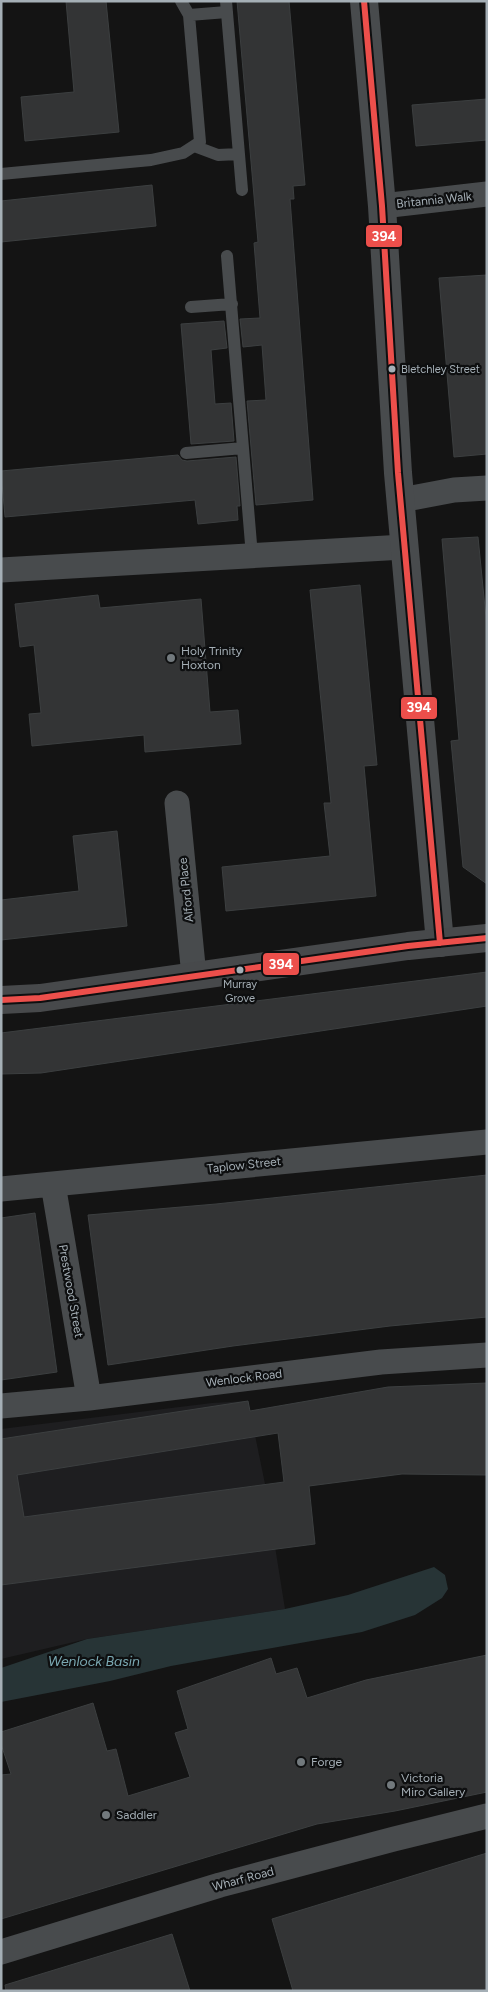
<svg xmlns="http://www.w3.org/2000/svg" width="488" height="1992" viewBox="0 0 488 1992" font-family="Figtree,sans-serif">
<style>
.built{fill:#1e1e20}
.water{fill:#273436}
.building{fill:#333435;stroke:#3c3f40;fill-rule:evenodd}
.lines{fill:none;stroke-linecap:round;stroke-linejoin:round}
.service{stroke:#484b4d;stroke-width:12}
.minor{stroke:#484b4d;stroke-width:25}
.tertiary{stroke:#484b4d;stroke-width:28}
.secondary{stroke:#47494b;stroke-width:28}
.bus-1-casing{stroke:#0e0f10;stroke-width:10}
.bus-1{stroke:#ec4f4b;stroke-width:6}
.bus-dot{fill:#a5afb6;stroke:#0e0f10;stroke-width:2}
.poi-dot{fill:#72797d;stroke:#0e0f10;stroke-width:2}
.labels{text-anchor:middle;stroke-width:4.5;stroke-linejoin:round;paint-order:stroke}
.bus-label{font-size:11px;fill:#a5afb6;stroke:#0e0f10;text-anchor:start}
.street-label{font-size:12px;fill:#a5afb6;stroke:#0e0f10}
.poi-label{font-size:12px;fill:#a5afb6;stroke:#0e0f10;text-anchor:start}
.water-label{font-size:14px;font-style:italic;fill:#7aa8b2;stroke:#0e0f10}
.line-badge{stroke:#0e0f10;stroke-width:2}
.badge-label{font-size:14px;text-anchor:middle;font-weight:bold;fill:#fff}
</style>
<rect width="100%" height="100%" fill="#141414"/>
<path class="built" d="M248,1401L265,1484L285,1609L87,1639L1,1659V1429L212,1403Z"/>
<path class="water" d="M434,1567L445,1575L448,1589L442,1598L415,1615L362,1632L171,1666L110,1681L1,1702V1668L87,1639L285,1609L348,1595Z"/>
<path class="building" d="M66,1H106L119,132L25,141L21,97L74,92Z
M237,1H289L305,185L293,186L294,199H290L313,500L256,505L247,401L266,400L262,345L243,347L240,319L260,318L254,243L258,242Z
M487,99V140L416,146L412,105Z
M152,185L156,226L1,242V201Z
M487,275V454L454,457L439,278Z
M224,321L227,348L211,350L215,404L231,403L234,441L191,444L181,324Z
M178,455L182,460L187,461L236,457L240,506H237L238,520L198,524L195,500L5,517L1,471Z
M478,537L487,628V884L463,867L451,741L459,740L442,539Z
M360,585L377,765L364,766L376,896L226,911L222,867L330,856L324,803H331L310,590Z
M98,595L100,608L201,599L210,712L238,710L241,744L145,752L144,735L32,746L29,714L41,713L34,645L20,647L15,604Z
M117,831L127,926L1,940V900L79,891L73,836Z
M487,972V1006L41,1073L1,1074V1033Z
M487,1175V1317L390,1326L233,1346L108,1365L88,1215L216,1204Z
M35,1213L57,1372L1,1380V1218Z
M487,1383V1475L402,1474L309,1486L315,1544L1,1585V1439L248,1401L250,1411L388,1387ZM278,1433L284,1482L24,1517L17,1475Z
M487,1655V1792L395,1811L317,1824L1,1919V1775L11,1774L1,1744V1732L93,1703L107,1751L116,1749L128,1796L190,1777L175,1733L188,1729L177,1691L271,1658L276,1674L297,1668L307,1698L366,1680Z
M487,1853V1991H293L272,1919Z
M172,1934L190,1991H6L5,1985Z"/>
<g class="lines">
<path class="service" d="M226,1L242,190
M189,15L227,12
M194,146L218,155L239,154
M1,174L151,160L183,153L200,142L189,15L181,1
M227,256L252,556
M191,307L232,304
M186,453L243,448"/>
<path class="minor" d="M382,206L487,194
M401,500L454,490L487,488
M1,570L404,547
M177,803L194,976
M53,1184L89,1398
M1,1189L487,1142
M1,1406L89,1398L381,1362L487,1355
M1,1952L220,1885L394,1839L487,1816"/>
<path class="tertiary" d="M364,1L382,206L398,473L440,943"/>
<path class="secondary" d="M1,1000L40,998L408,946L487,938"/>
<g class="bus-1-casing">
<path id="bus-1" d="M364,1L382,206L398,473L440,943
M1,1000L40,998L408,946L487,938"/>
</g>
<use href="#bus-1" class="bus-1"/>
</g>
<g class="bus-dot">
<circle cx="392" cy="369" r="4.5"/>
<circle cx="240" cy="970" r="4.5"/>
</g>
<g class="poi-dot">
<circle cx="171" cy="658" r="5"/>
<circle cx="301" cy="1762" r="5"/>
<circle cx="391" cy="1785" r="5"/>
<circle cx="106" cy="1815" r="5"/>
</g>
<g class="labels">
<g class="bus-label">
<text x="401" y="373">Bletchley Street</text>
<text x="240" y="988" text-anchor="middle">Murray<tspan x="240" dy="14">Grove</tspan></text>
</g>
<g class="street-label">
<text transform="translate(434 200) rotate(-6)" y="4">Britannia Walk</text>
<text transform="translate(186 890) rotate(-96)" y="4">Alford Place</text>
<text transform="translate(244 1165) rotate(-6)" y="4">Taplow Street</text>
<text transform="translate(71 1291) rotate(80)" y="4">Prestwood Street</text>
<text transform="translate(244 1378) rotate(-7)" y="4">Wenlock Road</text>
<text transform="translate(243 1879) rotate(-15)" y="4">Wharf Road</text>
</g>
<g class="poi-label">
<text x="181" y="655">Holy Trinity<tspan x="181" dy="14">Hoxton</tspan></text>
<text x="311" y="1766">Forge</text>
<text x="401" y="1782">Victoria<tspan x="401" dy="14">Miro Gallery</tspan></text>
<text x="116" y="1819">Saddler</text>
</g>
<g class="water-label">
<text x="94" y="1666">Wenlock Basin</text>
</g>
</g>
<g class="line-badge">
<rect x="365" y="224" width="38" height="24" rx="5" fill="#ec4f4b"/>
<rect x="400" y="696" width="38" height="24" rx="5" fill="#ec4f4b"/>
<rect x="262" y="952" width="38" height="24" rx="5" fill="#ec4f4b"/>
</g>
<g class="badge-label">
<text x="384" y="241">394</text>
<text x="419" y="712">394</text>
<text x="281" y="969">394</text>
</g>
<rect width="488" height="1992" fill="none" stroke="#a5afb6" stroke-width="5"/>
</svg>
